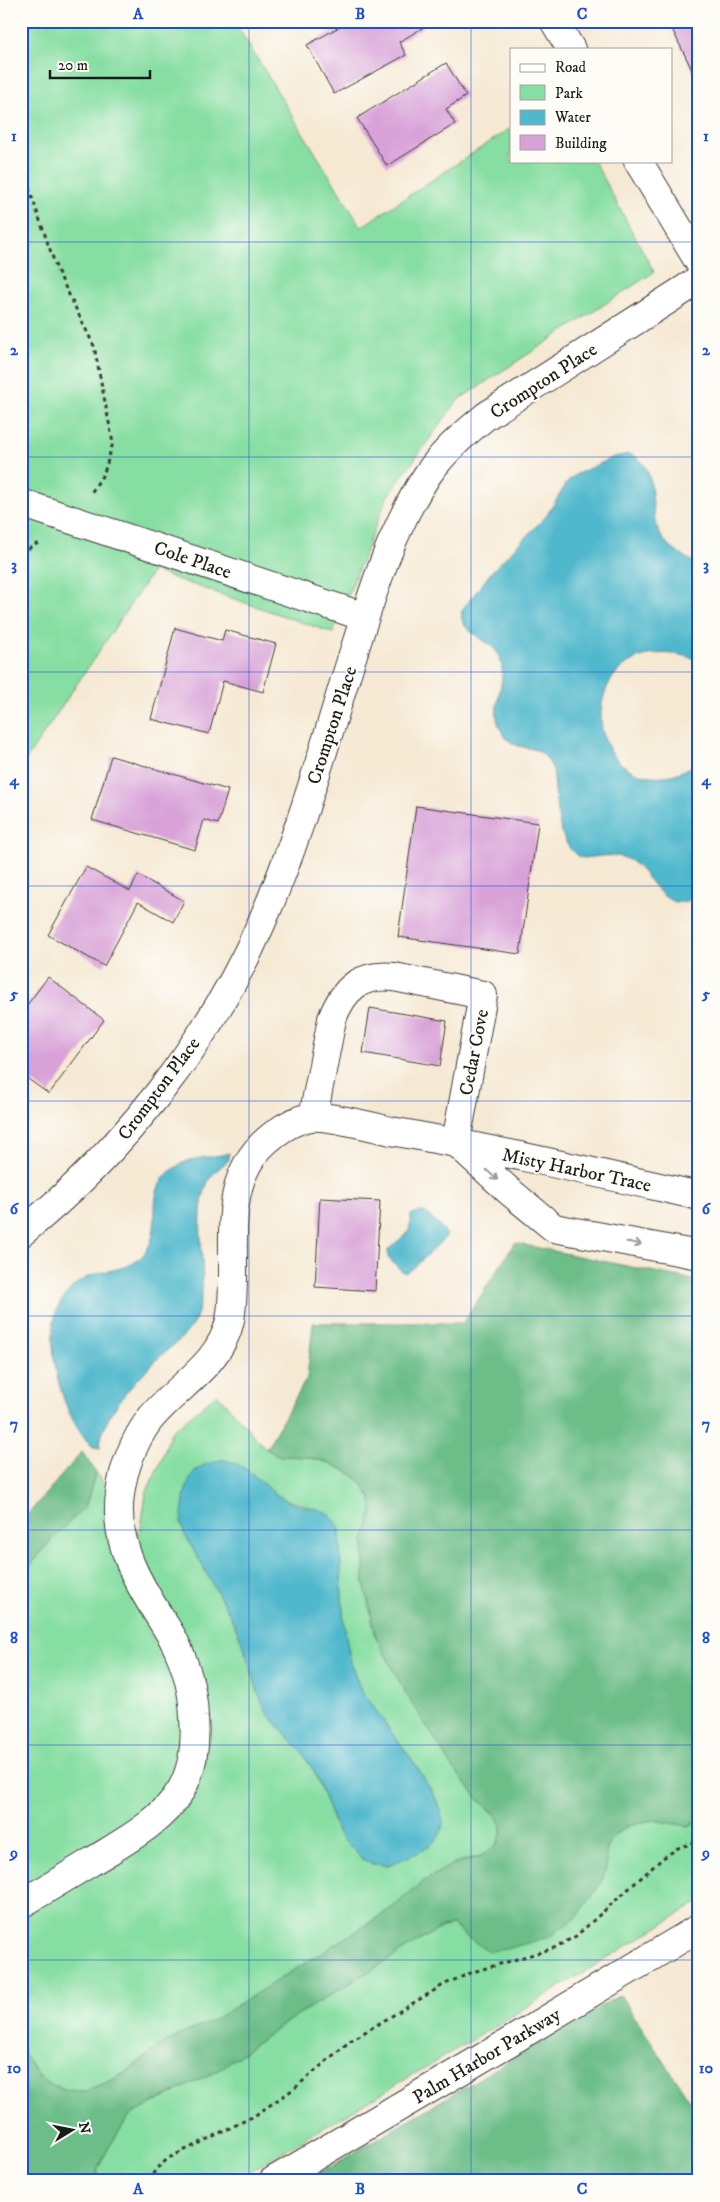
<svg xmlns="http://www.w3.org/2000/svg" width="720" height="2202" viewBox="0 0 720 2202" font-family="'IM FELL DW Pica',serif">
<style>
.green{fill:#86dea2;stroke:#517d5f;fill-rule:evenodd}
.forest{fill:#6cbd88;stroke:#446c52}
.water{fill:#4fb8cc;stroke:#366a74}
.building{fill:#d8a2d8}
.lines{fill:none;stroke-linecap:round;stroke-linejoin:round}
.minor-casing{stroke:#3d3b38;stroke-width:30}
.path{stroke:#3d3b38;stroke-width:3;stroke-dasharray:4 4;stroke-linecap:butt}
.minor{stroke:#fff;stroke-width:28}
.oneway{stroke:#999}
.grid{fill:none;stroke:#1d4ed8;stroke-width:1;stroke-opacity:0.55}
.labels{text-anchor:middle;stroke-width:4;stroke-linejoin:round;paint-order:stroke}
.street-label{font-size:19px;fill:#1c1c1c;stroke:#fdfcf7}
.neatline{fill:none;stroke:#1d4ed8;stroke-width:2}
.grid-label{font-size:16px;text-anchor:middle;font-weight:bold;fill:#1d4ed8}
</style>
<rect width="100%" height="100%" fill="#fdfcf7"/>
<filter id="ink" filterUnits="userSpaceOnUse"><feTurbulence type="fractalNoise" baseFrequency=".02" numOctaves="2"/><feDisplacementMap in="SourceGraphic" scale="10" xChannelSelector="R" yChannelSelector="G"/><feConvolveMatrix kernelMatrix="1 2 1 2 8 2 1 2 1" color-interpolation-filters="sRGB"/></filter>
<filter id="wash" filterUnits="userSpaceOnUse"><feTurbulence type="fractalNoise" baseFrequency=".0096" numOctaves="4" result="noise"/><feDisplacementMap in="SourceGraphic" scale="20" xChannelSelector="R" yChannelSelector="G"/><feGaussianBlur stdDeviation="1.12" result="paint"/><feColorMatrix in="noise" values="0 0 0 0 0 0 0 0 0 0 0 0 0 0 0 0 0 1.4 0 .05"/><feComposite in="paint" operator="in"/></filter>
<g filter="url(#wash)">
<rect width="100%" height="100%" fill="#f6e9d4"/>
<path class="green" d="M21,21H234L361,227L511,128V161H594L654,272L458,400L387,497L333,633L153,571L21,767Z
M217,1394L266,1449L280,1456L306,1457L330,1463L352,1474L363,1485L371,1498L372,1512L364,1541V1582L376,1637L478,1799C492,1811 508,1823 498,1842C489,1859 467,1857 452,1865C438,1872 425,1884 412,1894C386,1912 360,1929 333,1946C293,1971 253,1999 211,2022C194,2031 176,2036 160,2046C136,2061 113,2090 82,2091C48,2092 36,2075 21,2049V1577L50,1541L85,1507L96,1472L140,1535L146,1493L162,1459L171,1432ZM221,1460C246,1462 258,1484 279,1496C290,1503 297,1502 308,1506C319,1511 330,1522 340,1529C341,1577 340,1649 362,1692L418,1768L437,1801L389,1865L371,1864L361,1858L339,1836L314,1771L302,1752L267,1713L259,1695L243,1644L230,1615L184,1533Z
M653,1820L688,1826L699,1821V1902L512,2016L234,2181H96L98,2168L109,2147L129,2116L220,2069L294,2017L442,1927L453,1925L468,1938L607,1864C607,1860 605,1853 606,1848C612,1827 635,1824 653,1820Z"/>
<path class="forest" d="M515,1243L699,1281V1821L688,1826L653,1820L628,1825L614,1836L606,1848L607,1864L602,1882L578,1916L549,1937L506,1949L489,1951L468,1938L453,1925L442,1927L422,1939L294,2017L220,2069L129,2116L109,2147L98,2168L96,2181H21V2049L35,2073L51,2085L69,2090L84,2091L103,2084L129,2071L158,2047L180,2035L210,2022L360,1929L393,1907L425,1880L453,1864L480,1857L497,1844L502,1833L500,1821L496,1814L478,1799L453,1768L405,1692L376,1637L364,1582V1541L372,1512L371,1498L363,1485L352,1474L330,1463L306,1457L280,1456L266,1449L307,1378L313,1323H463Z
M82,1452L96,1472L85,1507L50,1541L21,1577V1522Z
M620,1995L699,2114V2181H306Z"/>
<path class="water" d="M629,454C664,465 643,515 664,540C672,551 687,558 699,565V660C575,618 572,793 671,775C681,773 689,767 699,763V893C666,923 651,872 629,860C614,852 599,857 583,858C554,848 557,796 553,770C539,735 518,759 502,732C486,706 512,681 498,654C488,637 457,633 462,610L493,570L547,515L568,481L575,475L614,457Z
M229,1153V1160C221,1167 213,1172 208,1182C189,1225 215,1279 194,1322C187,1336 173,1345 162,1355C140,1375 100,1416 100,1448L93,1447C63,1421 45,1350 56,1312C60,1300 71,1286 82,1280C101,1268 129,1273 144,1254C168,1223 137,1188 181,1164C196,1156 213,1158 229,1153Z
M425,1212L444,1230L447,1236L411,1270L404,1273L388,1258V1250L409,1231L411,1215L417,1212Z
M221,1460C251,1462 265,1493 292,1503C313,1511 328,1504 340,1529C341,1577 340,1649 362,1692L418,1768L437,1801L443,1821L442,1830L437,1839L424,1850L389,1865L371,1864L361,1858L339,1836L314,1771L302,1752L267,1713L259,1695L243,1644L230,1615L184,1533L181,1522L185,1493L190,1478L195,1471L204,1465Z"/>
<g id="blocks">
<path class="building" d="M350,21H421L424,27L399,42L406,55L334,94L307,45Z
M692,21H699V84L673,31Z
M446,63L466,96L446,109L455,124L387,166L357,118Z
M175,628L222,641L225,630L276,644L263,692L223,681L209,734L151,719Z
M111,756L228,790L218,824L204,820L195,850L92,820Z
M416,806L538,823L520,954L398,937Z
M86,867L130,891L138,875L184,901L173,922L138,902L104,966L48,935Z
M48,977L104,1020L49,1094L21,1074V1064L27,1056L21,1052V1013Z
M370,1008L447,1021L440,1066L363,1053Z
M320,1198L380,1201L375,1291L315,1287Z"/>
</g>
</g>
<g filter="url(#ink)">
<use href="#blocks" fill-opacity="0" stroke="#3d3b38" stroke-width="1"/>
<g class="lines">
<g class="minor-casing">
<path id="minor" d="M554,21L571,49
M638,161L699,262
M21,503L365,617
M313,1117L332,1019C344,988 360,974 394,977L483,995L456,1142
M457,1143L509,1191L554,1228L699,1255
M21,1233C120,1154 210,1041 261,924C300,836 325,742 354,651C373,591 393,526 428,474C444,451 464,434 486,416L699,280
M21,1904C45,1890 68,1876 91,1862C123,1842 161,1823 181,1790C194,1767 196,1742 194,1717C193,1686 183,1653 166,1627C140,1587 113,1544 120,1494C123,1469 134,1440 150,1419C177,1386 221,1364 230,1320C239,1272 223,1207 247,1165C258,1144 286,1121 311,1117C326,1115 374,1127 391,1131C495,1149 597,1173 699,1196
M273,2181L511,2041L699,1928"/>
</g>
<path class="path" d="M21,165L57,270L94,346L113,443L104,473L91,493
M21,553L40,542
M148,2181L157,2168L169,2158L254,2116L295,2088L350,2041L445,1984L473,1972L554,1948L576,1936L663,1858L678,1848L699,1841"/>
<use href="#minor" class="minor"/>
</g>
<defs><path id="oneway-shaft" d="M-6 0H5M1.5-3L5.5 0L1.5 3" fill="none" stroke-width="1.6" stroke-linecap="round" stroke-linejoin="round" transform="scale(1.25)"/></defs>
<g class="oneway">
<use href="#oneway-shaft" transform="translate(492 1175) rotate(43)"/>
<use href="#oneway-shaft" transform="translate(634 1243) rotate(10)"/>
</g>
</g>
<path class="grid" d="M249,21V2181M471,21V2181M21,242H699M21,457H699M21,672H699M21,886H699M21,1101H699M21,1316H699M21,1530H699M21,1745H699M21,1960H699"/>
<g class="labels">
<g class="street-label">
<text transform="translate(543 380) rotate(-33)" y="7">Crompton Place</text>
<text transform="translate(193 559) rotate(19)" y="7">Cole Place</text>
<text transform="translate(331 725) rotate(-72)" y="7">Crompton Place</text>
<text transform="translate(473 1052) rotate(-79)" y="7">Cedar Cove</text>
<text transform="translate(158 1088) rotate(-53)" y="7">Crompton Place</text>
<text transform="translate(577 1169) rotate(12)" y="7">Misty Harbor Trace</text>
<text transform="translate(486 2055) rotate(-31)" y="7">Palm Harbor Parkway</text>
</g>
</g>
<rect width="720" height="2202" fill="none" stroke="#fdfcf7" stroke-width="55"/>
<rect x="510" y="48" width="162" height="115" fill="#fdfcf7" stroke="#a3a29f"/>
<rect x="520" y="64" width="25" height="8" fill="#ffffff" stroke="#a3a29f"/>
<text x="555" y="72" font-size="15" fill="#1c1c1c">Road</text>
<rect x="520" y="85" width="25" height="15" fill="#86dea2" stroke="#a3a29f"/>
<text x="555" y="98" font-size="15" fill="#1c1c1c">Park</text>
<rect x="520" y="110" width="25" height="15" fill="#4fb8cc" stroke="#a3a29f"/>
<text x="555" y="122" font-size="15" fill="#1c1c1c">Water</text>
<rect x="520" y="135" width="25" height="15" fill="#d8a2d8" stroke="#a3a29f"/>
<text x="555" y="148" font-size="15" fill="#1c1c1c">Building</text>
<g transform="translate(72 2130) rotate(80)" stroke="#fdfcf7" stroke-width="4" paint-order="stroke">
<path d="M0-4L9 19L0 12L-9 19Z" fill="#1c1c1c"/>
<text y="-8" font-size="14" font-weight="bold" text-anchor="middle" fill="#1c1c1c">N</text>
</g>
<path d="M50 70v8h100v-8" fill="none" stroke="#1c1c1c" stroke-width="2.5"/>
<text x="58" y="70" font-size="15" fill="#1c1c1c" stroke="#fdfcf7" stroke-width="4" paint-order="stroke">20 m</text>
<rect x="28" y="28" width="664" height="2146" class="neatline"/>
<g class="grid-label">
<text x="138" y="19">A</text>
<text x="360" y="19">B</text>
<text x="582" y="19">C</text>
<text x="14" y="141">1</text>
<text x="706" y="141">1</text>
<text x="14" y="355">2</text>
<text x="706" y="355">2</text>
<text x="14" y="570">3</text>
<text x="706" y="570">3</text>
<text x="14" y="785">4</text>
<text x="706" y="785">4</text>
<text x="14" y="999">5</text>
<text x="706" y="999">5</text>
<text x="14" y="1214">6</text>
<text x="706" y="1214">6</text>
<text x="14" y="1429">7</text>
<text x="706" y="1429">7</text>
<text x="14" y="1643">8</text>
<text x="706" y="1643">8</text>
<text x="14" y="1858">9</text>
<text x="706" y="1858">9</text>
<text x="14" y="2073">10</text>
<text x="706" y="2073">10</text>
<text x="138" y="2194">A</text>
<text x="360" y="2194">B</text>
<text x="582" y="2194">C</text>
</g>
</svg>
